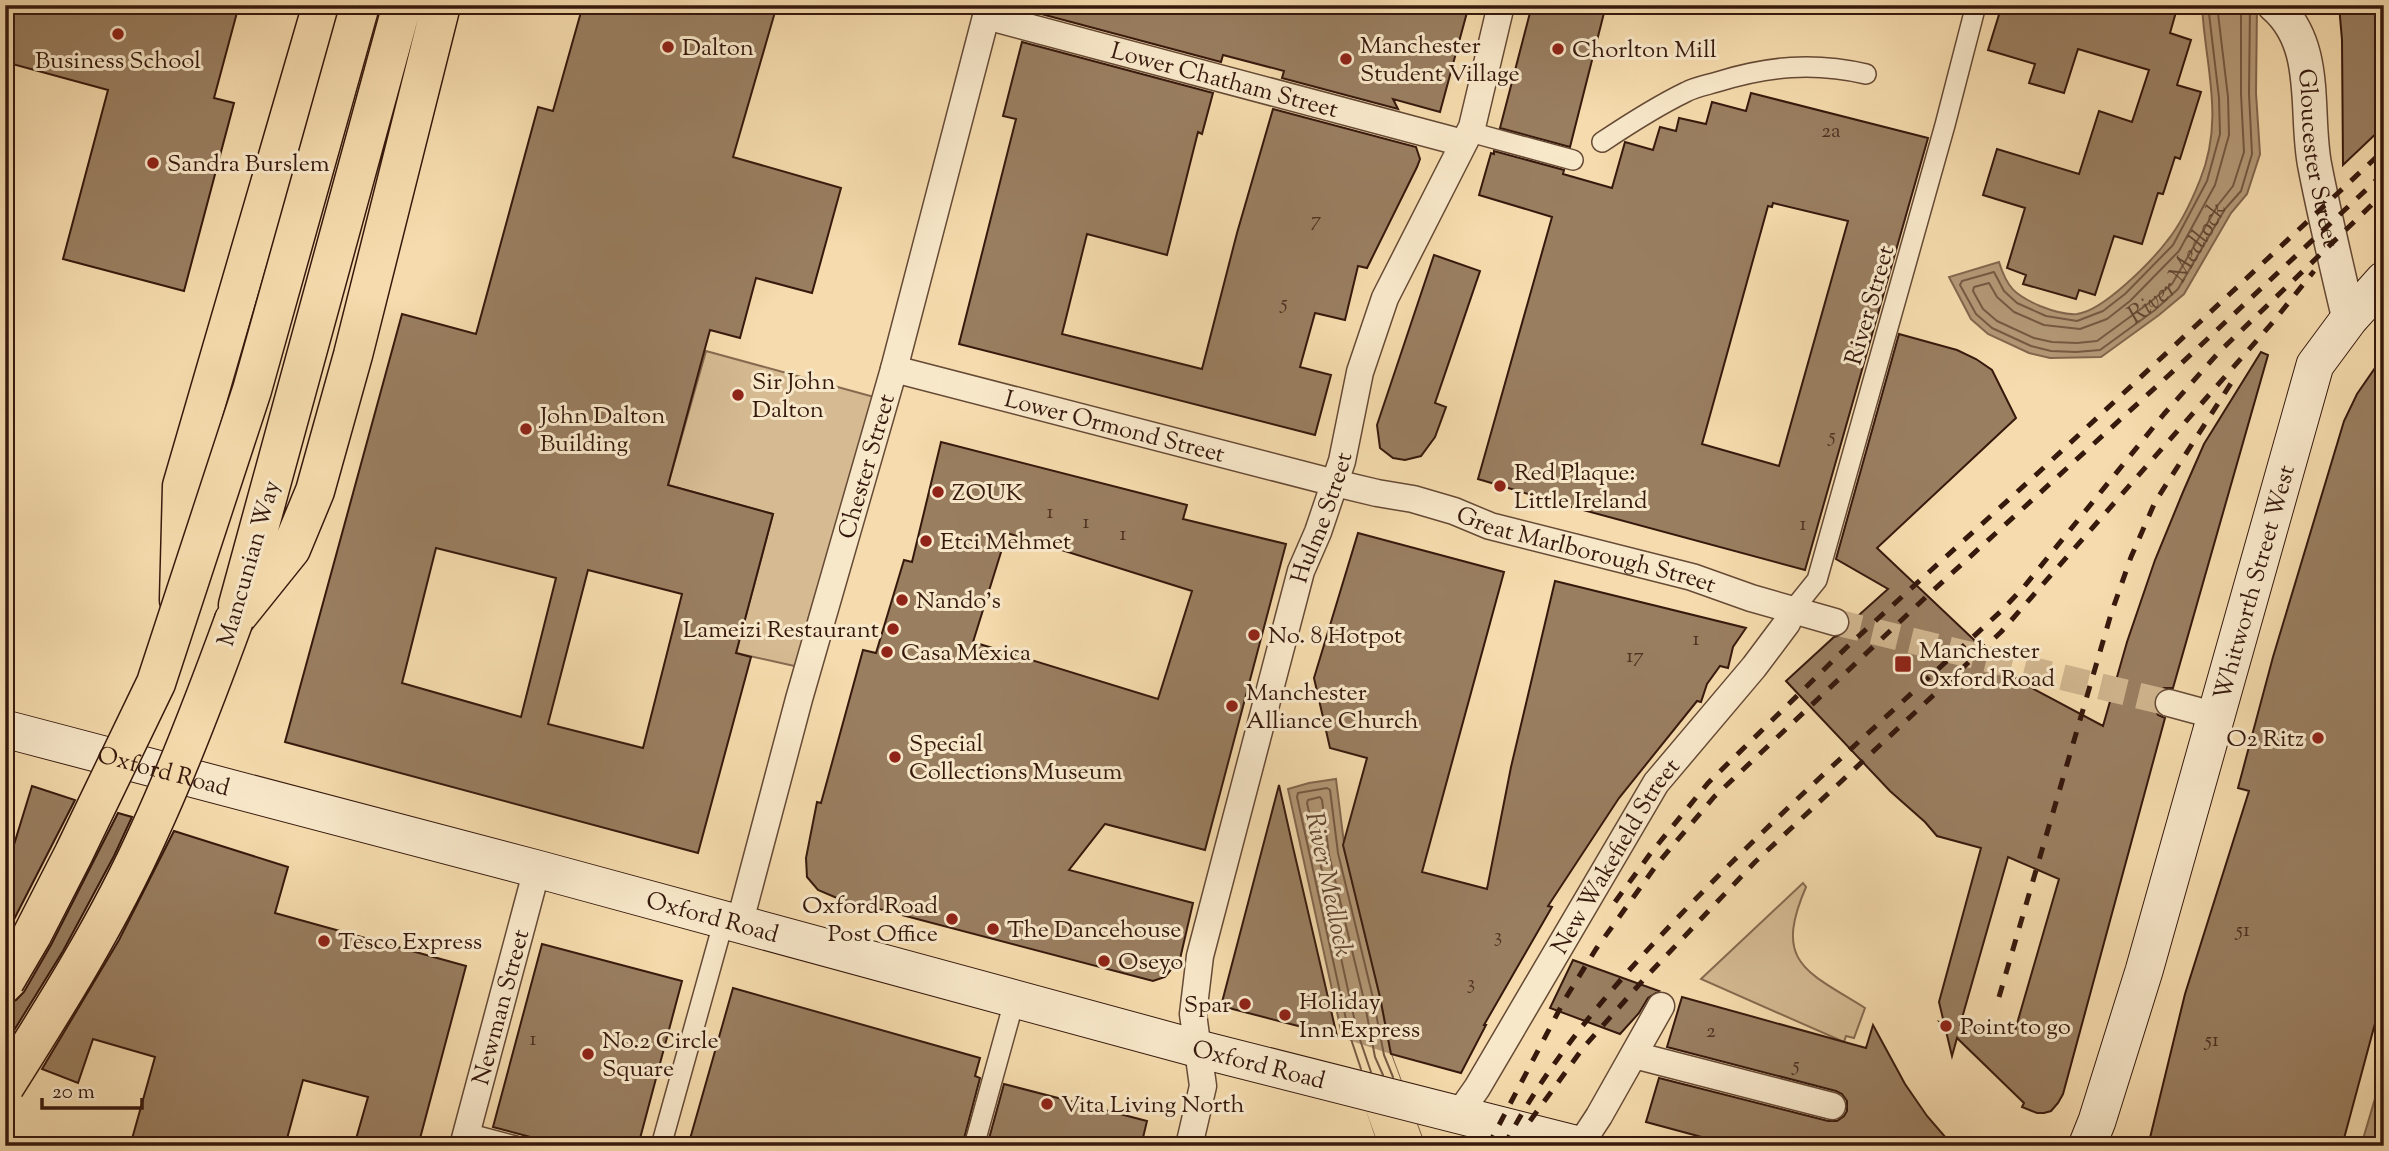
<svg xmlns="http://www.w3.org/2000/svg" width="2389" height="1151" viewBox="0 0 2389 1151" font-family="'Sorts Mill Goudy',serif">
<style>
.green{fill:#d5ba92;stroke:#866a50;stroke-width:2}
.water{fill:#b49977;stroke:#82664d;stroke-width:2}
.pier{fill:#f5dbad}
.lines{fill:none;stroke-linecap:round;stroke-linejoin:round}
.shore{stroke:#755942;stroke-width:2}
.building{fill:#997e60;stroke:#36190d;stroke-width:2;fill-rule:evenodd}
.minor-tunnel{stroke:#cfb48d;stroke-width:26;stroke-dasharray:26 13;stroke-linecap:butt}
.pedestrian-casing{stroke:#664a35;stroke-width:22}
.minor-casing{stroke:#664a35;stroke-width:29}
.tertiary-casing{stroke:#664a35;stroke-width:36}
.secondary-casing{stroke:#36190d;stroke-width:39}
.motorway-casing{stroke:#36190d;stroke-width:41}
.pedestrian{stroke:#f8e8ca;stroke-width:19}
.minor{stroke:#f8e8ca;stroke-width:26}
.tertiary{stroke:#f8e8ca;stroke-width:33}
.secondary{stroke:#f8e8ca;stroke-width:37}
.motorway{stroke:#f5dbad;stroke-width:38}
.rail{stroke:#36190d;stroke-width:5;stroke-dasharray:12 12;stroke-linecap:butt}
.motorway-bridge-casing{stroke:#36190d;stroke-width:41;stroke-linecap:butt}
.motorway-bridge{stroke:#f5dbad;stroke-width:38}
.poi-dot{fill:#8f2418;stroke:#f8e8ca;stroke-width:2.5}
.labels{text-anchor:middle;stroke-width:6;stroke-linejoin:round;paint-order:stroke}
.number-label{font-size:21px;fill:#4f3222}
.poi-label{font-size:24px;fill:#36190d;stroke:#f8e8ca;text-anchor:start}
.street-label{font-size:24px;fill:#36190d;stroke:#f8e8ca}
.water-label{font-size:26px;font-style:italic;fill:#624632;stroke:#f8e8ca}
</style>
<rect width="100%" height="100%" fill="#f5dbad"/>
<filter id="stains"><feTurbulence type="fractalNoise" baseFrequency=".00286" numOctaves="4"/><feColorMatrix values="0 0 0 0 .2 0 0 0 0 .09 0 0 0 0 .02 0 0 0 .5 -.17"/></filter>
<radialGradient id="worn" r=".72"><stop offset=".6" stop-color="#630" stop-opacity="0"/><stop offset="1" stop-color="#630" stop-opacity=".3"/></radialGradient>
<path class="green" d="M706,351L885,400L808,669L736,653L773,514L668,485Z
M1803,883L1806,887C1773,963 1806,971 1865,1008L1854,1038L1846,1036L1844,1042L1701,979Z"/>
<path class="water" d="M2202,5H2257L2256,93L2260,154L2247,194L2231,213L2184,294L2159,315L2101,357L2050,358L2029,353L1988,334L1971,319L1949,277L1999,262C2007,288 2015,295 2040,306C2050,310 2066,315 2077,314C2103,311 2151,262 2167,241C2181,224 2192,200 2200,180C2225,118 2205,67 2202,5Z
M1336,779L1345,851L1380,997L1391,1054L1425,1146H1379L1342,1035L1288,789L1309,783Z
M2384,1068V1146H2361Z"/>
<path class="pier" d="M1339,1037L1391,1054L1425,1146H1379Z"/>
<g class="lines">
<g class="shore">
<path d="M2208,5L2219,98L2220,134L2207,181L2173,245L2125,294L2103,311L2077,321L2046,316L2017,303L2004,291L1994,272L1962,281L1960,285L1976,314L1992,328L2031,346L2051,351L2076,352L2100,350L2155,310L2178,289L2225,209L2241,191L2252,154L2249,94L2250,5"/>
<path id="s1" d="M2217,5L2228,97L2229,135L2215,185L2179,251L2130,301L2107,319L2080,329L2044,325L2014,312L1997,297L1989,283L1974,287L1973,291L1983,309L1997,321L2034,338L2052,342L2077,343L2097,341L2149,303L2172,284L2218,205L2233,186L2244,152L2241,94V5"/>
<path d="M1361,1069L1349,1033L1297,797L1298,793L1327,788L1330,790L1338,853L1373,998L1384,1055L1393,1077"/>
<path d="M1371,1072L1357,1031L1307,803L1308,800L1320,797L1322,800L1329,855L1364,1000L1375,1057L1383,1075"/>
</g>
</g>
<path class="building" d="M5,5H239L214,98L234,103L184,291L63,259L108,90L5,62Z
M583,5H777L733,157L841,188L812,293L756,278L740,338L710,330L668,485L773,514L736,653L751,657L698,853L285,742L402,314L476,334L538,107L553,111ZM436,548L556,578L521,717L402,683ZM588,570L682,594L643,748L548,724Z
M1031,5H1469L1440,112L1393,99L1398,109L1282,78L1284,71L1223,55L1221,62L1030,11Z
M1532,5H1606L1570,147L1500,128Z
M2002,5H2178L2170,33L2191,40L2177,85L2201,92L2180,159L2175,157L2163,194L2158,193L2142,244L2114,236L2095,295L2079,290L2076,299L2023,284L2026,275L2007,268L2025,208L1983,195L1997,149L2079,174L2099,111L2132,122L2149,70L2078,49L2064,93L2029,83L2035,64L1988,50Z
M2339,5H2384V126L2343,165L2342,40Z
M1022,42L1213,93L1202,134L1198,132L1167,255L1087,234L1062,334L1202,369L1237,233L1273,109L1416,147L1420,159L1417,167L1367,268L1358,266L1345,320L1315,313L1300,367L1331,375L1315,435L959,344L1016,119L1003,116Z
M1751,93L1928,138L1805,570L1572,507L1478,479L1552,217L1479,195L1491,153L1494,154V151L1564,170L1563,174L1612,188L1625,142L1653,150L1660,127L1676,131L1679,118L1706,124L1712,102L1746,111ZM1773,203L1848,221L1779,466L1702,444L1768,206L1772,207Z
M1434,255L1480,271L1435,403L1446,407L1435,437L1421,456L1405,460L1393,458L1380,448L1377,425Z
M1899,334L1957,350L1976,359L1992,370L2016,418L1877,548L2009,673L2030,687L2103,726L2127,642L2155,560L2183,492L2204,444L2261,352L2268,355L2173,688H2164L2157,692L2154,698V708L2158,715L2165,718L2063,1094L2058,1103L2051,1111L2044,1113H2037L2022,1107L2024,1103L1957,1038L1952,1056L1945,1027L1940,1022L1944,1023L1939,1002L1981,848L1937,836L1925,822L1890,791L1786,681L1834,637L1845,634L1850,623L1888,589L1836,559ZM2008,857L2059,879L2014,1034L1960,1025Z
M2384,355V990L2342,1146H2148L2185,994L2249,791L2238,788L2273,657L2344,421L2357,394Z
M941,442L1187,505L1183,519L1286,544L1205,850L1105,824L1069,870L1193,903L1180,959L1165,977L1153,981L837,898L818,890L807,877L806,858L817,802L821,803L863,650L876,653L904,560L912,562ZM1007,533L1192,591L1158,699L973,642Z
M1358,533L1504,572L1422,872L1487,889L1511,767L1555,581L1746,628L1733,647L1728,668L1720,666L1707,684L1701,702L1697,701L1619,798L1548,906L1552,907L1484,1025H1486L1461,1073L1391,1054L1380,997L1343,845L1367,758L1330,748L1314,678Z
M1279,785L1292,843L1337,1036L1221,1006Z
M32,786L75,800L5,937V874Z
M118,813L132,817L114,856L63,951L5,1045V1003L16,1000L24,992L51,945Z
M174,831L288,867L275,913L466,966L418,1146H354L368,1097L303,1080L285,1146H130L155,1057L93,1039L78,1083L42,1069L119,940Z
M542,944L682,981L638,1146H564L493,1127Z
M1573,960L1659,991L1648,998L1639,1013L1620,1034L1550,1008Z
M733,988L980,1058L975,1076L980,1078L962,1146H688Z
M1682,997L1866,1048L1873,1025L1905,1084L1927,1116L1953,1146H1735L1646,1122L1659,1078L1828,1121H1837L1844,1116L1847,1111V1101L1842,1094L1836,1091L1667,1047Z
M1004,1084L1147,1121L1141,1146H987Z"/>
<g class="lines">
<path class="minor-tunnel" d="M1835,622L2169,703"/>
<g class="pedestrian-casing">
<path id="pedestrian" d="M1481,135L1573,160
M1602,142C1629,124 1657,106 1686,92C1695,87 1707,85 1717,82C1768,66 1814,62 1866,74
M1792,611L1817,580L1945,125L1976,5
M466,1133L515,1146
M661,1146L724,920
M974,1146L1015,998"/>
</g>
<g class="minor-casing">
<g id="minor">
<path id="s2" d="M986,16L1463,143"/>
<path id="s3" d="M894,369L1335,483L1377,493L1413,499L1454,511L1490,526L1692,577L1751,598L1835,622"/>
<path d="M2169,703L2217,716"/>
<path id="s4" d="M739,925L799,699L894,369L989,5"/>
<path d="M1634,1055L1832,1106"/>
<path id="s5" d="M1458,1115L1477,1088L1656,783L1754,667L1787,623L1792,611"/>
<path d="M1580,1145L1599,1116L1661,1006"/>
<path id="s6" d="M463,1146L537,869"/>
<path id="s7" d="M1189,1146L1203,1086L1193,1014L1200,956L1301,571L1318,532L1342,461L1360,372L1385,298L1472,127L1501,5"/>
</g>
</g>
<g class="tertiary-casing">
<g id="tertiary">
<path id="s8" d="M2274,5C2321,45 2304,114 2315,167C2325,218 2337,268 2349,319"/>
</g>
</g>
<g class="secondary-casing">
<g id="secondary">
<path id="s9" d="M5,729L537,869L1199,1049L1582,1146"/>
<path id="s10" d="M2087,1146L2097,1121L2144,971L2315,365L2349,319L2384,280"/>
</g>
</g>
<g class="motorway-casing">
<path id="motorway" d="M179,600L182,486L322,5
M238,605L402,5
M234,620L291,549L315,491L353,355L441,5"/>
</g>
<use href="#pedestrian" class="pedestrian"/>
<use href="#minor" class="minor"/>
<use href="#tertiary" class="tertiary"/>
<use href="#secondary" class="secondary"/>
<use href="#motorway" class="motorway"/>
<path class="rail" d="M1615,902L1650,854L1708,783L1850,644L2039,472L2384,150
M1999,997L2111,614L2131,557L2155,502L2235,377
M1530,1121L1583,1048L1645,978L1755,862L2001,632L2273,322L2314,271
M1488,1146L1565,999L1596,949L1658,863L1714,797L1927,596L2169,375L2384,173
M1504,1146C1546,1065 1604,996 1666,930C1771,818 1887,717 2000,612L2023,588L2164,414L2220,351L2384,193"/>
<g class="motorway-bridge-casing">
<path id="motorway-bridge" d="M5,981L32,935L74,853L156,683L252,390L360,5
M5,1086C57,1004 109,921 149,832C181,763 208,691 234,620"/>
</g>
<use href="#motorway-bridge" class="motorway-bridge"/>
</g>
<g class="poi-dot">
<circle cx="118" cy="34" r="7"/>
<circle cx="668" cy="47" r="7"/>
<circle cx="1558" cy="49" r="7"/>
<circle cx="1346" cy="59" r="7"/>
<circle cx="153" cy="163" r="7"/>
<circle cx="738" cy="395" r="7"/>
<circle cx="526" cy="429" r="7"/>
<circle cx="1500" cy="486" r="7"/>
<circle cx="938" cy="492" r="7"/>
<circle cx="926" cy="541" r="7"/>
<circle cx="902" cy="600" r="7"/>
<circle cx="893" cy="629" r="7"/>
<circle cx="1254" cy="635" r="7"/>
<circle cx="887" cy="652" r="7"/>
<rect x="1894" y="655" width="18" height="18" rx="3.5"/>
<circle cx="1232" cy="706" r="7"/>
<circle cx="2318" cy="738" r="7"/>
<circle cx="895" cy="757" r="7"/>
<circle cx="952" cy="919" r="7"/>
<circle cx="993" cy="929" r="7"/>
<circle cx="324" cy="941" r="7"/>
<circle cx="1104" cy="961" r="7"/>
<circle cx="1245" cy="1004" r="7"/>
<circle cx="1285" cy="1015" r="7"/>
<circle cx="1946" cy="1026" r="7"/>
<circle cx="588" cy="1054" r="7"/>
<circle cx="1047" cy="1104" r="7"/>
</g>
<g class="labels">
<g class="number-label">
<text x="1831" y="137">2a</text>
<text x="1316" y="226">7</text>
<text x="1284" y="309">5</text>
<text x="1832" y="442">5</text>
<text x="1050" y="518">1</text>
<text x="1086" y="528">1</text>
<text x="1803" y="530">1</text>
<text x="1123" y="540">1</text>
<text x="1696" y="645">1</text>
<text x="1635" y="662">17</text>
<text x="2243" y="936">51</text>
<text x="1498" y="942">3</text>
<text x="1471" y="989">3</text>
<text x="1711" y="1037">2</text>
<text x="533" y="1045">1</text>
<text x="2212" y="1046">51</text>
<text x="1796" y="1071">5</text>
</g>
<g class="poi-label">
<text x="1360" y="53">Manchester<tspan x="1360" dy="28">Student Village</tspan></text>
<text x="682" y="55">Dalton</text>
<text x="1572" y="57">Chorlton Mill</text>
<text x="118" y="68" text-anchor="middle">Business School</text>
<text x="167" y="171">Sandra Burslem</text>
<text x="752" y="389">Sir John<tspan x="752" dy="28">Dalton</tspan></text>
<text x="540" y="423">John Dalton<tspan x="540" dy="28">Building</tspan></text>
<text x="1514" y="480">Red Plaque:<tspan x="1514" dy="28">Little Ireland</tspan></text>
<text x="952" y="500">ZOUK</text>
<text x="940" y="549">Etci Mehmet</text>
<text x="916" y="608">Nando's</text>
<text x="879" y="637" text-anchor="end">Lameizi Restaurant</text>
<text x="1268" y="643">No. 8 Hotpot</text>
<text x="1919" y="658">Manchester<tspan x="1919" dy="28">Oxford Road</tspan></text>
<text x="901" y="660">Casa Mexica</text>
<text x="1246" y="700">Manchester<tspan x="1246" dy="28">Alliance Church</tspan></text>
<text x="2304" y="746" text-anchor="end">O2 Ritz</text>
<text x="909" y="751">Special<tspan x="909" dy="28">Collections Museum</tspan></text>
<text x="938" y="913" text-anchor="end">Oxford Road<tspan x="938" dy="28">Post Office</tspan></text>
<text x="1007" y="937">The Dancehouse</text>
<text x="338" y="949">Tesco Express</text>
<text x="1118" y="969">Oseyo</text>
<text x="1299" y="1009">Holiday<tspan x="1299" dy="28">Inn Express</tspan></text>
<text x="1231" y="1012" text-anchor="end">Spar</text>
<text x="1960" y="1034">Point to go</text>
<text x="602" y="1048">No.2 Circle<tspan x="602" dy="28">Square</tspan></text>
<text x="1061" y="1112">Vita Living North</text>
</g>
<g class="street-label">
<text dy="8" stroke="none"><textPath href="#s2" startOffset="247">Lower Chatham Street</textPath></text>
<text dy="8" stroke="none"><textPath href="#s8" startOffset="163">Gloucester Street</textPath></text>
<text transform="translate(1869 305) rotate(-74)" y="8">River Street</text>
<text dy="8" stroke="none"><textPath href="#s3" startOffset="228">Lower Ormond Street</textPath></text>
<text dy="8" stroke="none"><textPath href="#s4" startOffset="476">Chester Street</textPath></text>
<text dy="8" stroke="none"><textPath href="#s7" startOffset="648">Hulme Street</textPath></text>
<text dy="8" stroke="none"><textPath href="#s3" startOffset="716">Great Marlborough Street</textPath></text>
<text transform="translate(248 563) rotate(-74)" y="8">Mancunian Way</text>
<text dy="8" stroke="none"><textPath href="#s10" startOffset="588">Whitworth Street West</textPath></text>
<text dy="8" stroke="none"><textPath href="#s9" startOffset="164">Oxford Road</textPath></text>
<text dy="8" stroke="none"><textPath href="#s5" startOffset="303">New Wakefield Street</textPath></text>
<text dy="8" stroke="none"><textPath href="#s9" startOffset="732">Oxford Road</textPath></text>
<text dy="8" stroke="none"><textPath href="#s6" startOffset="144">Newman Street</textPath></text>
<text dy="8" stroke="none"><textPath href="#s9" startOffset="1298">Oxford Road</textPath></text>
</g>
<g class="water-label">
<text dy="9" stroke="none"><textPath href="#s1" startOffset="770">River Medlock</textPath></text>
<text transform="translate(1330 884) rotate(78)" y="9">River Medlock</text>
</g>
</g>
<rect width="2389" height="1151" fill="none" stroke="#f5dbad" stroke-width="28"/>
<rect x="7" y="7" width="2375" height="1137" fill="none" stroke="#36190d" stroke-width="3.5"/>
<rect x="14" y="14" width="2361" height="1123" fill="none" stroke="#36190d" stroke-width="2"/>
<path d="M42 1098v10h100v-10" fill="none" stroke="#36190d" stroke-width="3.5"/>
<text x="52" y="1098" font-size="21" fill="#36190d" stroke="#f8e8ca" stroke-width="5" paint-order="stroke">20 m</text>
<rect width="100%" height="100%" filter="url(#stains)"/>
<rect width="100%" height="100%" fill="url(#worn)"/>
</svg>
